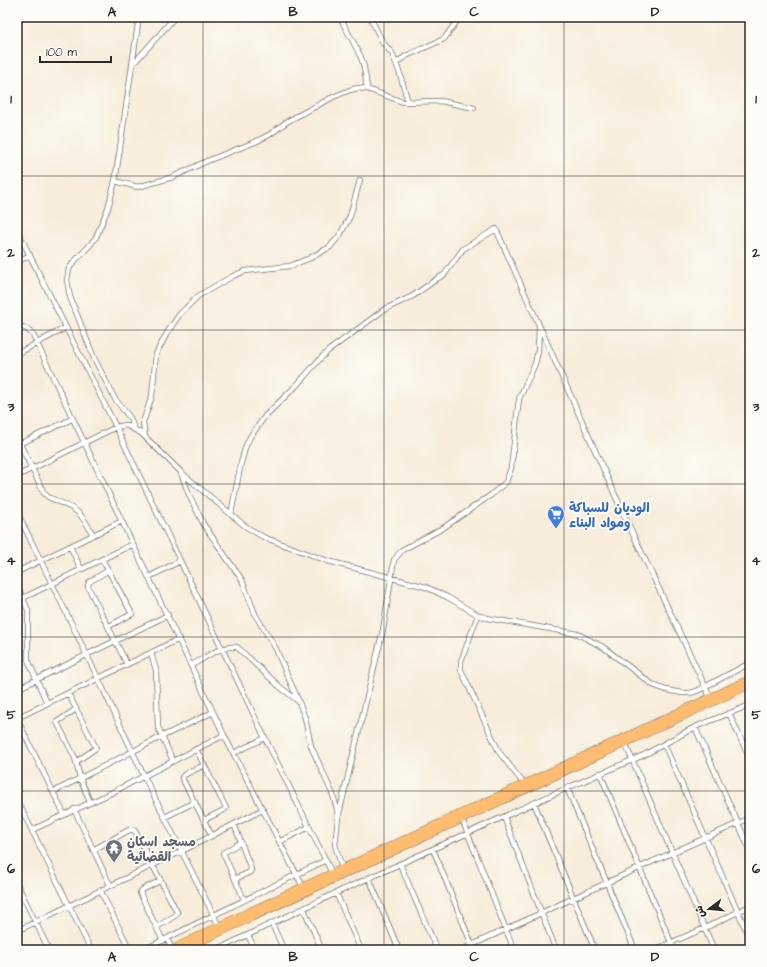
<svg xmlns="http://www.w3.org/2000/svg" width="767" height="967" viewBox="0 0 767 967" font-family="'Architects Daughter','Playpen Sans Arabic',sans-serif">
<style>
.lines{fill:none;stroke-linecap:round;stroke-linejoin:round}
.minor-casing{stroke:#726f68;stroke-width:6}
.highway-casing{stroke:#726f68;stroke-width:8}
.minor{stroke:#fff;stroke-width:4.5}
.highway{stroke:#fdbc70;stroke-width:7}
.grid{fill:none;stroke:#2b2b2b;stroke-width:1;stroke-opacity:0.55}
.labels{text-anchor:middle;stroke-width:4;stroke-linejoin:round;paint-order:stroke}
.shop-label{font-size:13px;font-weight:bold;fill:#366cbe;stroke:#fdfcf7;text-anchor:start}
.worship-label{font-size:13px;font-weight:bold;fill:#5b616d;stroke:#fdfcf7;text-anchor:start}
.neatline{fill:none;stroke:#2b2b2b;stroke-width:1.5}
.grid-label{font-size:13px;text-anchor:middle;font-weight:bold;fill:#2b2b2b}
</style>
<rect width="100%" height="100%" fill="#fdfcf7"/>
<filter id="ink" filterUnits="userSpaceOnUse"><feTurbulence type="fractalNoise" baseFrequency=".025" numOctaves="2"/><feDisplacementMap in="SourceGraphic" scale="8" xChannelSelector="R" yChannelSelector="G"/><feConvolveMatrix kernelMatrix="1 2 1 2 8 2 1 2 1" color-interpolation-filters="sRGB"/></filter>
<filter id="wash" filterUnits="userSpaceOnUse"><feTurbulence type="fractalNoise" baseFrequency=".012" numOctaves="4" result="noise"/><feDisplacementMap in="SourceGraphic" scale="16" xChannelSelector="R" yChannelSelector="G"/><feGaussianBlur stdDeviation="0.9" result="paint"/><feColorMatrix in="noise" values="0 0 0 0 0 0 0 0 0 0 0 0 0 0 0 0 0 1.4 0 .05"/><feComposite in="paint" operator="in"/></filter>
<g filter="url(#wash)">
<rect width="100%" height="100%" fill="#f7edda"/>
</g>
<g filter="url(#ink)">
<g class="lines">
<g class="minor-casing">
<path id="minor" d="M340,17C347,32 356,45 362,60C365,69 366,79 367,89
M370,17L383,43L392,53L400,74L408,102
M396,63L406,56L444,39L460,17
M133,64L175,17
M115,181L138,187L173,177L207,161L255,142L269,135L288,121L333,97L350,90L358,88L367,89L403,102L441,101L474,108
M17,230L116,427L265,738L332,873
M17,262L30,255
M17,325L27,329L33,335L224,735L303,887
M17,354L65,328
M17,391L18,399L17,415
M134,428L130,418L115,399L94,358L70,297L67,280L69,269L73,263L90,245L96,237L108,208L115,181L120,148L139,17
M145,436L143,422L152,396L156,354L167,333L179,315L198,296L233,276L245,271L290,266L310,258L330,247L340,235L350,216L360,180
M17,438L44,493L48,497C75,509 79,508 93,535
M17,445L72,419
M181,473L190,497L204,525L242,580L256,616L275,647L299,702L305,718L311,746L333,795L337,809L338,818L335,845L342,868
M17,476L116,427L126,425L141,433L183,474L245,526L263,537L328,561L426,587L447,597L478,615L487,618L578,634L603,647L653,685L666,690L682,693H690L697,691L750,663
M17,512L98,678L144,776L219,926
M231,514L241,463L246,445L250,437L266,415L296,386L318,361L328,351L385,309L413,296L438,278L444,275L463,249L496,229L624,515L710,697
M70,546L81,569
M102,559L132,614L109,626
M109,570L89,582L88,587L127,664
M17,572L122,521
M149,577L180,561
M17,585L28,610V660L47,703
M17,601L133,544
M478,615L461,661V670L499,752L524,784
M151,653L156,670L158,727L173,761
M192,665C205,658 221,645 237,647L280,687L298,701
M17,689L168,615
M68,693L96,748L76,762
M76,709L57,722L75,758L80,778L90,802
M729,713L750,759
M17,718L179,639
M17,719L64,814
M695,727L750,850
M625,743L714,950
M664,744L750,939
M196,749L226,808L224,810L204,820
M234,753L265,738
M204,765L184,775L182,778L212,836
M600,773L674,950
M567,788L635,950
M53,792L161,737L213,712
M17,800L91,950
M534,803L595,950
M74,809L110,885
M165,817L195,802
M504,817L556,950
M338,818L383,630L394,560L402,550L443,528L491,495L506,482L511,468L519,399L535,364L538,351L539,326
M462,819L514,950
M234,824L251,869L250,872L235,879
M32,830L111,793L224,735
M241,842L223,853L244,899
M279,842L309,827
M433,849L474,950
M93,850L131,829L135,831L177,912L176,915L157,927
M400,864L437,950
M369,878L399,950
M161,880L142,890L140,893L163,941
M17,884L49,950
M100,890L130,950
M336,893L361,950
M304,909L322,950
M272,924L284,950
M17,931L182,851L262,810
M248,935L255,950
M167,939L172,949
M143,950L326,860
M216,950L336,893L567,788L644,755L695,727L750,705
M461,950L656,860L750,818
M654,950L705,928L750,906"/>
</g>
<g class="highway-casing">
<path id="highway" d="M170,950L248,912L750,679
M182,950L750,685"/>
</g>
<use href="#minor" class="minor"/>
<use href="#highway" class="highway"/>
</g>
</g>
<path class="grid" d="M203,17V950M384,17V950M564,17V950M17,176H750M17,330H750M17,484H750M17,637H750M17,791H750"/>
<defs>
<g id="supermarket-pin" transform="scale(0.9)"><path d="M0 17L-7.5 6A9.5 9.5 0 1 1 7.5 6Z" fill="#3f7fe0" stroke="#fdfcf7"/><path d="M-6-5.5h2.5l.6 2H6L4.5 2H-2.5L-4.4-4H-6ZM-1.5 3.2a1.3 1.3 0 1 0 .1 0ZM3 3.2a1.3 1.3 0 1 0 .1 0Z" fill="#fff"/></g>
<g id="temple-pin" transform="scale(0.9)"><path d="M0 17L-7.5 6A9.5 9.5 0 1 1 7.5 6Z" fill="#6b7280" stroke="#fdfcf7"/><path d="M0-6L5-2H3V0L6.5 2.5H4V6H1.5V3h-3V6H-4V2.5H-6.5L-3 0V-2H-5Z" fill="#fff"/></g>
</defs>
<g fill-rule="evenodd">
<use href="#supermarket-pin" x="556" y="514"/>
<use href="#temple-pin" x="114" y="848"/>
</g>
<g class="labels">
<g class="shop-label">
<text x="569" y="512">الوديان للسباكة<tspan x="569" dy="15">ومواد البناء</tspan></text>
</g>
<g class="worship-label">
<text x="127" y="846">مسجد اسكان<tspan x="127" dy="15">القضائية</tspan></text>
</g>
</g>
<rect width="767" height="967" fill="none" stroke="#fdfcf7" stroke-width="44"/>
<g transform="translate(709 909) rotate(254)" stroke="#fdfcf7" stroke-width="3" paint-order="stroke">
<path d="M0-3L7 15L0 10L-7 15Z" fill="#2b2b2b"/>
<text y="-6" font-size="11" font-weight="bold" text-anchor="middle" fill="#2b2b2b">ش</text>
</g>
<path d="M40 56v6h71v-6" fill="none" stroke="#2b2b2b" stroke-width="2"/>
<text x="46" y="56" font-size="12" fill="#2b2b2b" stroke="#fdfcf7" stroke-width="3" paint-order="stroke">100 m</text>
<rect x="22" y="22" width="723" height="923" class="neatline"/>
<g class="grid-label">
<text x="112" y="16">A</text>
<text x="293" y="16">B</text>
<text x="474" y="16">C</text>
<text x="655" y="16">D</text>
<text x="11" y="103">1</text>
<text x="756" y="103">1</text>
<text x="11" y="257">2</text>
<text x="756" y="257">2</text>
<text x="11" y="411">3</text>
<text x="756" y="411">3</text>
<text x="11" y="565">4</text>
<text x="756" y="565">4</text>
<text x="11" y="719">5</text>
<text x="756" y="719">5</text>
<text x="11" y="873">6</text>
<text x="756" y="873">6</text>
<text x="112" y="961">A</text>
<text x="293" y="961">B</text>
<text x="474" y="961">C</text>
<text x="655" y="961">D</text>
</g>
</svg>
